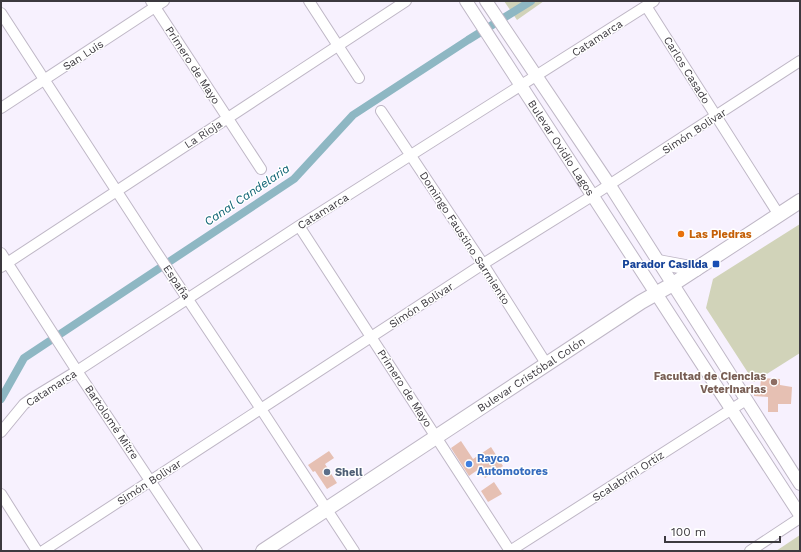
<svg xmlns="http://www.w3.org/2000/svg" width="801" height="552" viewBox="0 0 801 552" font-family="'Work Sans',sans-serif">
<style>
.green{fill:#d1d3b9}
.lines{fill:none;stroke-linecap:round;stroke-linejoin:round}
.canal{stroke:#8eb7c3;stroke-width:8}
.building{fill:#e6c0b3}
.minor-casing{stroke:#bfb7c6;stroke-width:12}
.major-casing{stroke:#bfb7c6;stroke-width:14}
.highway-casing{stroke:#bfb7c6;stroke-width:16}
.minor{stroke:#fff;stroke-width:10}
.major{stroke:#fff;stroke-width:12}
.highway{stroke:#fff;stroke-width:14}
.food-dot{fill:#e8710a;stroke:#fff;stroke-width:1.5}
.transit-dot{fill:#1a4fb4;stroke:#fff;stroke-width:1.5}
.education-dot{fill:#8d6e63;stroke:#fff;stroke-width:1.5}
.shop-dot{fill:#3f7fe0;stroke:#fff;stroke-width:1.5}
.service-dot{fill:#5c6f8a;stroke:#fff;stroke-width:1.5}
.labels{text-anchor:middle;stroke-width:3;stroke-linejoin:round;paint-order:stroke}
.street-label{font-size:11px;fill:#3c393f;stroke:#fff}
.food-label{font-size:11px;font-weight:bold;fill:#c56008;stroke:#fff;text-anchor:start}
.transit-label{font-size:11px;font-weight:bold;fill:#164399;stroke:#fff;text-anchor:end}
.education-label{font-size:11px;font-weight:bold;fill:#785e54;stroke:#fff;text-anchor:end}
.shop-label{font-size:11px;font-weight:bold;fill:#366cbe;stroke:#fff;text-anchor:start}
.service-label{font-size:11px;font-weight:bold;fill:#4e5e75;stroke:#fff;text-anchor:start}
.water-label{font-size:12px;font-style:italic;fill:#0c6172;stroke:#fff}
</style>
<rect width="100%" height="100%" fill="#f7f1fe"/>
<path class="green" d="M504,1H544L517,20Z
M800,224V353L754,382L706,308L713,279Z
M800,535V551H776Z"/>
<g class="lines">
<path class="canal" d="M1,399L24,358L294,179L353,115L468,40L531,1"/>
</g>
<path class="building" d="M761,378L780,379V385L792,387L791,404H778V412H768V397L754,396V389L760,390Z
M461,441L473,459L491,447L503,466L485,478L479,469L469,476L451,448Z
M329,451L334,458L325,464L337,483L327,489L315,471L313,472L308,465Z
M494,482L502,494L488,502L481,491Z"/>
<g class="lines">
<g class="minor-casing">
<path id="minor" d="M151,1L261,169
M309,1L359,78
M646,6L779,215
M1,13L153,247L261,409L354,551
M1,108L164,1
M381,111L483,264L547,365
M299,226L510,551
M1,253L77,371L197,551
M1,267L406,1
M1,432L24,404L31,399L77,371L299,226L654,1
M1,494L37,551
M43,551L483,264L592,196L800,61
M510,551L746,400
M750,551L800,518"/>
</g>
<g class="major-casing">
<g id="major">
<path id="s1" d="M466,1L800,515"/>
<path d="M486,1L609,184L800,484"/>
</g>
</g>
<g class="highway-casing">
<g id="highway">
<path d="M658,262L696,269"/>
<path id="s2" d="M263,551L641,302L673,284L800,201"/>
</g>
</g>
<use href="#minor" class="minor"/>
<use href="#major" class="major"/>
<use href="#highway" class="highway"/>
</g>
<circle class="food-dot" cx="681" cy="234" r="4"/>
<rect class="transit-dot" x="712" y="260" width="8" height="8" rx="2"/>
<circle class="education-dot" cx="774" cy="382" r="4"/>
<circle class="shop-dot" cx="469" cy="464" r="4"/>
<circle class="service-dot" cx="327" cy="472" r="4"/>
<g class="labels">
<g class="street-label">
<text transform="translate(597 38) rotate(-33)" y="4">Catamarca</text>
<text transform="translate(83 55) rotate(-33)" y="4">San Luis</text>
<text transform="translate(193 65) rotate(57)" y="4">Primero de Mayo</text>
<text transform="translate(687 70) rotate(58)" y="4">Carlos Casado</text>
<text transform="translate(694 131) rotate(-33)" y="4">Simón Bolivar</text>
<text transform="translate(203 134) rotate(-33)" y="4">La Rioja</text>
<text dy="4" stroke="none"><textPath href="#s1" startOffset="175">Bulevar Ovidio Lagos</textPath></text>
<text transform="translate(323 211) rotate(-32)" y="4">Catamarca</text>
<text transform="translate(465 238) rotate(57)" y="4">Domingo Faustino Sarmiento</text>
<text transform="translate(177 282) rotate(56)" y="4">España</text>
<text transform="translate(421 305) rotate(-33)" y="4">Simón Bolivar</text>
<text dy="4" stroke="none"><textPath href="#s2" startOffset="321">Bulevar Cristóbal Colón</textPath></text>
<text transform="translate(51 388) rotate(-33)" y="4">Catamarca</text>
<text transform="translate(405 388) rotate(57)" y="4">Primero de Mayo</text>
<text transform="translate(112 422) rotate(56)" y="4">Bartolomé Mitre</text>
<text transform="translate(628 476) rotate(-33)" y="4">Scalabrini Ortiz</text>
<text transform="translate(149 482) rotate(-33)" y="4">Simón Bolivar</text>
</g>
<g class="food-label">
<text x="689" y="238">Las Piedras</text>
</g>
<g class="transit-label">
<text x="708" y="268">Parador Casilda</text>
</g>
<g class="education-label">
<text x="766" y="380">Facultad de Ciencias<tspan x="766" dy="13">Veterinarias</tspan></text>
</g>
<g class="shop-label">
<text x="477" y="462">Rayco<tspan x="477" dy="13">Automotores</tspan></text>
</g>
<g class="service-label">
<text x="335" y="476">Shell</text>
</g>
<g class="water-label">
<text transform="translate(247 195) rotate(-34)" y="4">Canal Candelaria</text>
</g>
</g>
<rect width="801" height="552" fill="none" stroke="#3c393f" stroke-width="4"/>
<path d="M665 536v6h115v-6" fill="none" stroke="#3c393f" stroke-width="2"/>
<text x="671" y="536" font-size="12" fill="#3c393f" stroke="#ffffff" stroke-width="3" paint-order="stroke">100 m</text>
</svg>
